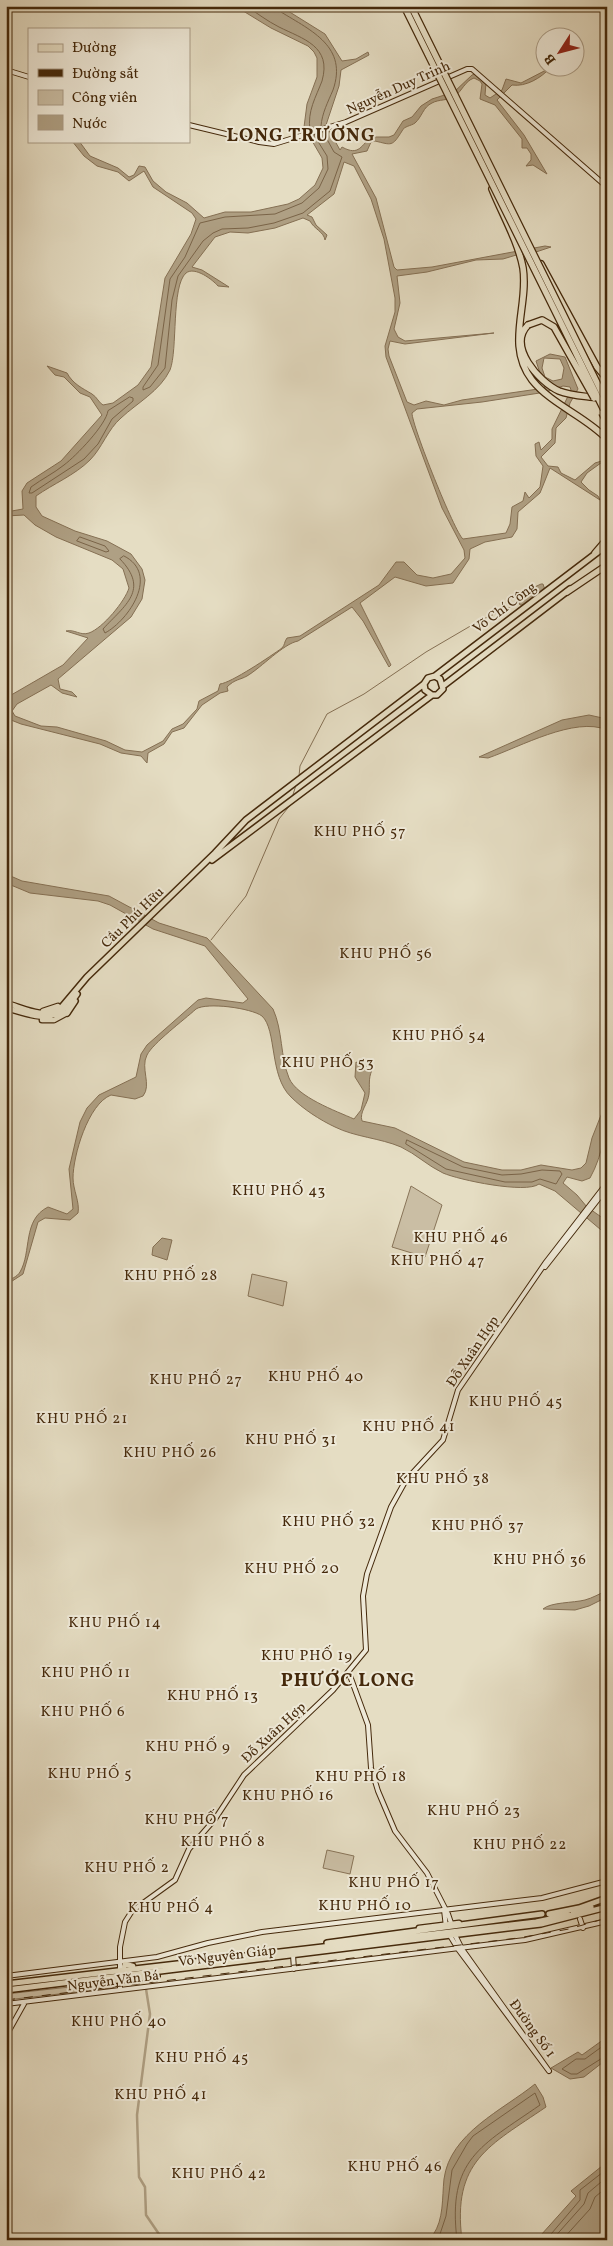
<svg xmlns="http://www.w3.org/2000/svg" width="613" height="2246" viewBox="0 0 613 2246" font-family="Vollkorn,serif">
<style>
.green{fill:#cabea4;stroke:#887458}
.water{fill:#afa084;stroke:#857054;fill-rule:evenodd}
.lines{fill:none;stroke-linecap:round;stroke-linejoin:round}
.shore{stroke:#7a6448;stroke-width:1}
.stream{stroke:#857054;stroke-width:1}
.canal{stroke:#afa084;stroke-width:2.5}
.secondary-casing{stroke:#45290b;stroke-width:6}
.primary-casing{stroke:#45290b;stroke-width:7}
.trunk-casing{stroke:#45290b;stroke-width:8}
.motorway-casing{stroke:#45290b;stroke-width:8}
.secondary{stroke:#eee9d8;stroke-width:4}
.primary{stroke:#e5ddc3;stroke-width:4.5}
.trunk{stroke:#e5ddc3;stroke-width:5}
.motorway{stroke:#e5ddc3;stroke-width:5.5}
.rail{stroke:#45290b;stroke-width:1;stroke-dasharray:9 9;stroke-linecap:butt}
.motorway-bridge-casing{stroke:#45290b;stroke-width:8;stroke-linecap:butt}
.motorway-bridge{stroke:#e5ddc3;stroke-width:5.5}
.labels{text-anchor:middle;stroke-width:4;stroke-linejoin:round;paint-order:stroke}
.street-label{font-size:14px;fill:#45290b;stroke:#eee9d8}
.neighbourhood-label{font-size:15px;letter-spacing:1px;fill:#45290b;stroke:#eee9d8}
.district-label{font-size:19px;font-weight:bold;letter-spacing:1px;fill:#45290b;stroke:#eee9d8}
</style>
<rect width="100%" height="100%" fill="#e5ddc3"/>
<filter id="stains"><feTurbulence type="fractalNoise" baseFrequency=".004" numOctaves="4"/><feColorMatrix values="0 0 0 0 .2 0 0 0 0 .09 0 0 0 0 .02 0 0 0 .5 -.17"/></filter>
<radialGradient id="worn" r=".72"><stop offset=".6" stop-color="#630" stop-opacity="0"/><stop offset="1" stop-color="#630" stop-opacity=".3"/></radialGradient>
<path class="green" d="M411,1186L442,1205L425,1257L392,1247Z
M252,1274L287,1282L283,1306L248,1296Z
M327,1850L354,1856L350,1874L323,1868Z
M115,1982L116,1986L112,1988L6,2000V1994Z"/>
<path class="water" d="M235,6H280L325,34L342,61L356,59L368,52L369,55L341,70L339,86L326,125L340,150L342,147C360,157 361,144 372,137H389L394,135L403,121L412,117L421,106L432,99L454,92L472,75L475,74L486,83L485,95L490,98L502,90L506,79L521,83L550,68C541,78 526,87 512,85L497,100L524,135L547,174L533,165L526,166L531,160V154L527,148H522V139L495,105L480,99L482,84L480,81L474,78C465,81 462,91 455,96C448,101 439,99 432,103C423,107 422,117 415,123C411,126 404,126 402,131C392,147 392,145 375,141L371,142L367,151L352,154L376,198L394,267L397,270L432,267L545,246L551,247L530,254L523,253L503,259L476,260L427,272L397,276L400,303L394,329L398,337L405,341L494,333L405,344L390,341L388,349L389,356L407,402L414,405L426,401L444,405L462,400L545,388L536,361L550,354L565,357L578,389L570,403L566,418L556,428L555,443L541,457L548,466L558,467L561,473L575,480L595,463L605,460L587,473L581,482L589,490L598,496L600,500L550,468L540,493L518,512L517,529L512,537L485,542L470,549L469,559L453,583L426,586L395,577L360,603L391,665L389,667L363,621L352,607L298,641C283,644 262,667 247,676C240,680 235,679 227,687L228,691L220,693L202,705L184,728L172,732L164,744L148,753L147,763L141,756L121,753L100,744L21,724L6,718V698L63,665L88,638L66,631C75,629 80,636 89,633C103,628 125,601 129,588L123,569L112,560L56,537L35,525L24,515L6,516V512L23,509L22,491L27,483L61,461L102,415L90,397L80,393L64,377L55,375L47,366L67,373C73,384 82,388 92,394C97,397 99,403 103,405L113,403L138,385L151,367L165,278L191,234L196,219L192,213L153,187L144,171L129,181L118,172L97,166L84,156L72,141H79L90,156L118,168L129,177L134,175L139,166L145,167L153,181L166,192L187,203L204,218L225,212H251L288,204L299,199L315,185L323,168L322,158L304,127L307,104L317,77V58L314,52L308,46L271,28ZM344,162L354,166L371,199L384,239L395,298V312L385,346L386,357L442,508L464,550L465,558L451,574L433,578L417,575L404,562H396L379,585L300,636L287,638C284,642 285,645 282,648C271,656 231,683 220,684L218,691L199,701L197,709L183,724L172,729L163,741L142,752L125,750L106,741L57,727L41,726L15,716L12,711L17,704L51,685L62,693L77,697L72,692L60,689L58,679L131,617L142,599L145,580L142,569L131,554L107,541L75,531L42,516L36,507V496C53,484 75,475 90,460C102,448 108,429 121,418C137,403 160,391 170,370C178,350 171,286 186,273C195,266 213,280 218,286L229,287L202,270L192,267L215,237L230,232L248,233L275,228L303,218L310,221C314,229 324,232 325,240L327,235L316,225L312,217L307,215L334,194ZM544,358L560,359L564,368L562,379L553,381L545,377L542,368ZM563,386L570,387L571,390L552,429V439L541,450L539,442L535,444L536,456L543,466L540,487L529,498L525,492L523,501L512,507L510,524L506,533L463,539C455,533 412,426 412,413L417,409L482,402L546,392Z
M541,584H543L545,590L524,605H520L517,599L518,595Z
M589,715L607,719V730C575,716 520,747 488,758L479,757L562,720Z
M6,874L22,881L109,896L159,923L207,938L273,1009C283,1031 280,1056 289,1078C297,1097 336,1111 354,1119L361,1110L365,1093L355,1077L356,1062L372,1070C368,1079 370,1085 369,1094C368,1104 359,1112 362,1121L395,1128L464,1162L502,1170H521L541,1165L572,1170L581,1168L586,1163L592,1138L607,1100C607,1126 603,1155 590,1178L582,1181L567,1177L563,1183L577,1195L587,1207L607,1221V1235L555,1191L539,1184C526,1194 459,1180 443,1173C428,1166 416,1154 401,1147C380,1138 355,1137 335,1127C320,1120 303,1109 291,1097C269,1076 277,1030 262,1016C251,1008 207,1002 196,1009C184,1020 153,1043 147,1055C140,1068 152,1085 143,1096L135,1099L111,1095C88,1104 73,1156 73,1178C73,1190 80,1202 78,1213L70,1220L45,1218L38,1222L23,1274L6,1285V1281C11,1279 17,1277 20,1272C32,1252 22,1220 48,1207L67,1214L73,1209L69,1169L80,1122L87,1108L99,1095L136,1077L141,1054L147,1045L198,1000L206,998L243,1003L248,999L205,946L153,929L110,905L98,901L30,893L6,883Z
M162,1238L172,1240L167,1260L152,1255L153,1247Z
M607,1590V1597L589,1606L575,1610L543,1609C551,1602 573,1603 585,1600C592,1598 600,1594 607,1590Z
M607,2037V2059L584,2077L570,2079L551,2068L578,2052L582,2055Z
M535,2084L543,2097L546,2107C489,2146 452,2161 462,2240H438L433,2235C444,2219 442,2198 444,2179C450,2133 503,2110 535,2084Z
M607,2162V2240H540L541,2235L576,2196L571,2191Z"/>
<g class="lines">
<path class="shore" d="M246,6C257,13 267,21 279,27C303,39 332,46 322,81C316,97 307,111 310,130
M279,6L281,12C312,31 348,47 333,90C328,102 322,113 321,126
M314,135L327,156L328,169L319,188L302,203L275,214L225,217L200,223L185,257L170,279L158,365L143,387V390L150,387L165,368L172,300L178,276L203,241L213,233L222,229L248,228L274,223L303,213L330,191L342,157L334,152L323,132
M130,397L133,398V401L112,419L98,444L84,459L32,493H29L31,487C42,479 54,473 64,465C76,456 106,425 108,411Z
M80,537L105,546L109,551L106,552L77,541Z
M124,556C160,574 129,620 105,633L103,629C125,605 150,590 120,559Z
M407,1140L463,1167L502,1175L521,1174L542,1170L560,1171L562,1174L556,1184L540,1179L532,1182H505L446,1169L406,1144Z
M607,2043L585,2059H576L562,2069L571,2074H577L607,2055
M441,2240L440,2234L446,2216L452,2170L467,2144L473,2136L535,2093L540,2105C481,2146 447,2159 457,2240
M546,2240L580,2200V2190L607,2169
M552,2240L584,2204L588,2193L607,2177
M562,2240L590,2209L595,2197L607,2187"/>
<path class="stream" d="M299,776L300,766L327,714L364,694L426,652L479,621L521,602
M292,798L296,785
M211,940L246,896L279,819L291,804"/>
<path class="canal" d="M146,1989L150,2014L137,2115L139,2177L145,2187L146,2215L163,2240
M432,2240L435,2237"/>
<g class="secondary-casing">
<path id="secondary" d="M6,70L29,77
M189,125L259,142L274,144L346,122L467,69H472L607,187
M545,1267L607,1188
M349,1673L368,1725L371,1768L378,1791L395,1831L427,1873L448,1914L452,1926
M444,1910L446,1927
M580,1919L583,1928
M454,1933L462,1949L549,2071
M449,1934L458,1949L549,2071
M293,1955L294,1969
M6,1976L157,1957L208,1943L262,1932L542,1898L607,1881
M120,1990V1947L125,1922L132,1911L175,1880L189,1849L215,1819L244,1775L333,1690L366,1650L363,1596L367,1574L391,1507L406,1480L443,1440L458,1390L546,1262L607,1183
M6,2004L525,1940L607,1921
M6,2036L25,2002"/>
</g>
<g class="primary-casing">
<path id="primary" d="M6,1003C24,1008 43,1019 60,1009
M6,1008C30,1015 51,1025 70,1004
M43,1011L58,1006
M42,1020H54L67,1013
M419,1928L459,1923
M124,1967L125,1964L133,1966"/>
</g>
<g class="trunk-casing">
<path id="trunk" d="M435,676L607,545
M443,686L570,589
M212,860L432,695
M70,1004L77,994
M60,1009L87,977L215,853L246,820L424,684L428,678L435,676L440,679L443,689L437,695H432L425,690L424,684
M67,1013L75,1001
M549,1914L579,1908L607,1898
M573,1914L591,1907
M327,1943L542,1914
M109,1981L157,1976
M6,1984L536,1922L569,1915
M6,1990L541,1924L607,1907"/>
</g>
<g class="motorway-casing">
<path id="motorway" d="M492,189C502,214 518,241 523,268C529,306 505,345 532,380C552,405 585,416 607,439
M541,264L597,367L607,379
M528,325C507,346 539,382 559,391C571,396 585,396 598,398
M595,553L607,539
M567,592L607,565"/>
</g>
<use href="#secondary" class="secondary"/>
<use href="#primary" class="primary"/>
<use href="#trunk" class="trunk"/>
<use href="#motorway" class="motorway"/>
<path class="rail" d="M6,2000L518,1938L569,1929L607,1918"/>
<g class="motorway-bridge-casing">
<path id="motorway-bridge" d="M404,6L607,416
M411,6L607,403
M528,325L542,320L554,327L594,398
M602,413L607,423"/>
</g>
<use href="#motorway-bridge" class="motorway-bridge"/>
</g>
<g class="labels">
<g class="street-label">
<text transform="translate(398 87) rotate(-24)" y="5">Nguyễn Duy Trinh</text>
<text transform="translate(504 607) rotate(-37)" y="5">Võ Chí Công</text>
<text transform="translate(132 917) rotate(-44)" y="5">Cầu Phú Hữu</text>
<text transform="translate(472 1351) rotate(-56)" y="5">Đỗ Xuân Hợp</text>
<text transform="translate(273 1732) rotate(-43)" y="5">Đỗ Xuân Hợp</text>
<text transform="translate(227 1955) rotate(-7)" y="5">Võ Nguyên Giáp</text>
<text transform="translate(113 1980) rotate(-7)" y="5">Nguyễn Văn Bá</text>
<text transform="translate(533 2028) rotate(54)" y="5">Đường Số 1</text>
</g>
<g class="neighbourhood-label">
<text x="360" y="836">KHU PHỐ 57</text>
<text x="386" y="958">KHU PHỐ 56</text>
<text x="439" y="1040">KHU PHỐ 54</text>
<text x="328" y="1067">KHU PHỐ 53</text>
<text x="279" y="1195">KHU PHỐ 43</text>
<text x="461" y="1242">KHU PHỐ 46</text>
<text x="438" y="1265">KHU PHỐ 47</text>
<text x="171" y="1280">KHU PHỐ 28</text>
<text x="316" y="1381">KHU PHỐ 40</text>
<text x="196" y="1384">KHU PHỐ 27</text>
<text x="516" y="1406">KHU PHỐ 45</text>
<text x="82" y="1423">KHU PHỐ 21</text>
<text x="409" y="1431">KHU PHỐ 41</text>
<text x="291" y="1444">KHU PHỐ 31</text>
<text x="170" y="1457">KHU PHỐ 26</text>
<text x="443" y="1483">KHU PHỐ 38</text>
<text x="329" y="1526">KHU PHỐ 32</text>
<text x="478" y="1530">KHU PHỐ 37</text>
<text x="540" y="1564">KHU PHỐ 36</text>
<text x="292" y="1573">KHU PHỐ 20</text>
<text x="115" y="1627">KHU PHỐ 14</text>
<text x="307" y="1660">KHU PHỐ 19</text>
<text x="86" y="1677">KHU PHỐ 11</text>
<text x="213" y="1700">KHU PHỐ 13</text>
<text x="83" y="1716">KHU PHỐ 6</text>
<text x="188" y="1751">KHU PHỐ 9</text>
<text x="90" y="1778">KHU PHỐ 5</text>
<text x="361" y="1781">KHU PHỐ 18</text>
<text x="288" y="1800">KHU PHỐ 16</text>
<text x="474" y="1815">KHU PHỐ 23</text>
<text x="187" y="1824">KHU PHỐ 7</text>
<text x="223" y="1846">KHU PHỐ 8</text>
<text x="520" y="1849">KHU PHỐ 22</text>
<text x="127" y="1872">KHU PHỐ 2</text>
<text x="394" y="1887">KHU PHỐ 17</text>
<text x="365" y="1910">KHU PHỐ 10</text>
<text x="171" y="1912">KHU PHỐ 4</text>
<text x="119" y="2026">KHU PHỐ 40</text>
<text x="202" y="2062">KHU PHỐ 45</text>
<text x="161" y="2099">KHU PHỐ 41</text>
<text x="395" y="2171">KHU PHỐ 46</text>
<text x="219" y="2178">KHU PHỐ 42</text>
</g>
<g class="district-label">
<text x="301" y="141">LONG TRƯỜNG</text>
<text x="348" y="1686">PHƯỚC LONG</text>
</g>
</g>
<rect width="613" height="2246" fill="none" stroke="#e5ddc3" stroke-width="25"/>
<rect x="8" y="8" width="598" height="2231" fill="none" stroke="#45290b" stroke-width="2.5"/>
<rect x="12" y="12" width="588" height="2221" fill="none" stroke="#45290b"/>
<rect x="28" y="28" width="162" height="115" fill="#eee9d8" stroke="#aa9c86"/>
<rect x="38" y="44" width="25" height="8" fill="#e5ddc3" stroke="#aa9c86"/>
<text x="72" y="52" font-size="15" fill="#45290b">Đường</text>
<rect x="38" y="69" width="25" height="8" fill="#45290b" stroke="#aa9c86"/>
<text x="72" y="78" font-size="15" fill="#45290b">Đường sắt</text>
<rect x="38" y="90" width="25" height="15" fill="#cabea4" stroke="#aa9c86"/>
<text x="72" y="102" font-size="15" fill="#45290b">Công viên</text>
<rect x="38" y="115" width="25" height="15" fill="#afa084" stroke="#aa9c86"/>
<text x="72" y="128" font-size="15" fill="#45290b">Nước</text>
<g transform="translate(560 52) rotate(234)"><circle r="24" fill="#eee9d8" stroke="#aa9c86"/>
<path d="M0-4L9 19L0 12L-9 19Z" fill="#8f2418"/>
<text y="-8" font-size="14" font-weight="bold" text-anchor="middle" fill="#45290b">B</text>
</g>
<rect width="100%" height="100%" filter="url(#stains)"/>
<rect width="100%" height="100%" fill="url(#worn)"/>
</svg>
